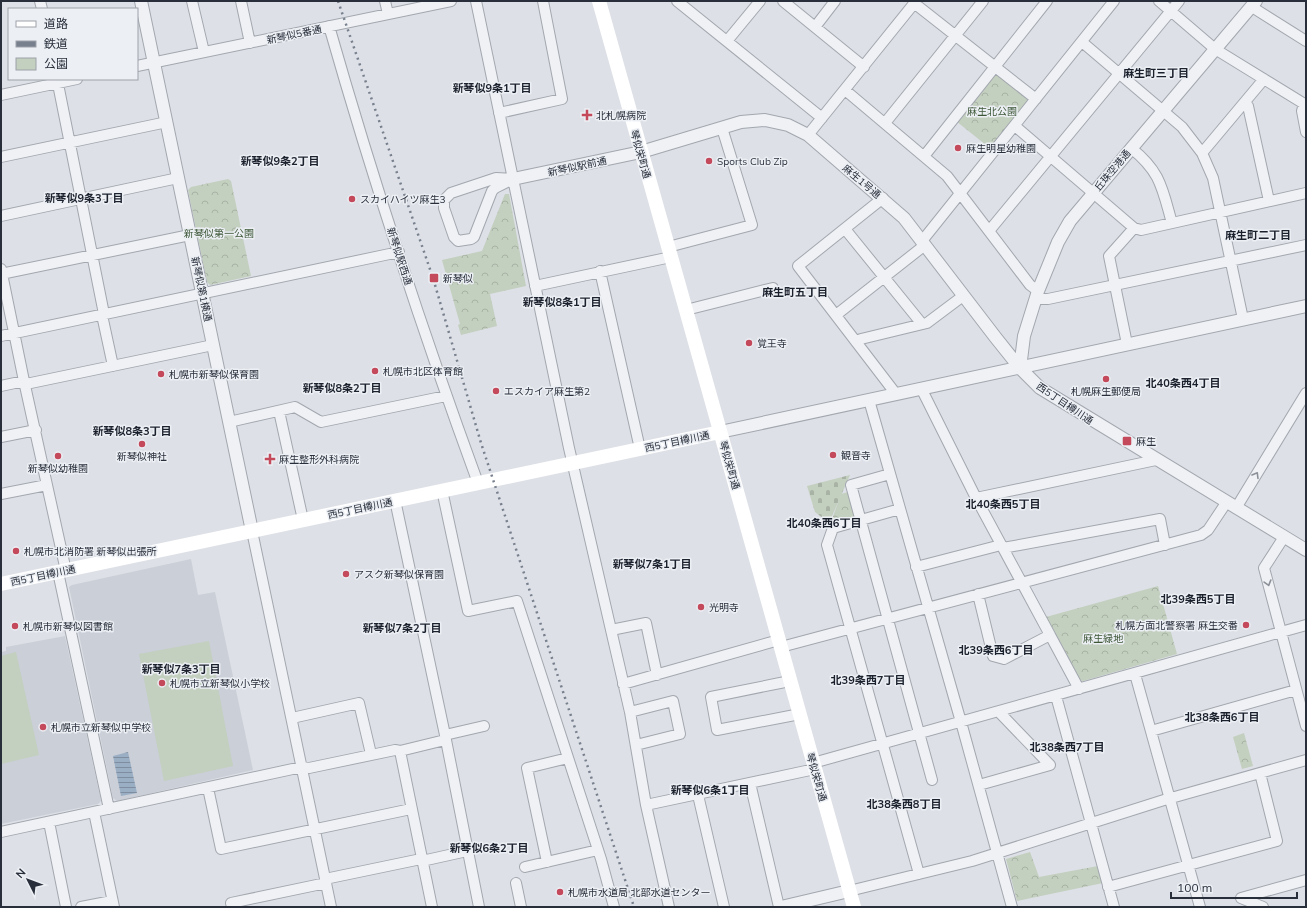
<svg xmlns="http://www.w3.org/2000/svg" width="1307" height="908" viewBox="0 0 1307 908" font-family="Mulish,'Noto Sans JP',sans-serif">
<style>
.built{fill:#cbcfd7}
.green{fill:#c3cfbf}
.forest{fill:url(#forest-crowns)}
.cemetery{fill:url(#cemetery-stones)}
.water{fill:url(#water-rules)}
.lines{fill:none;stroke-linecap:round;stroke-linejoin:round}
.minor-casing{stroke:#a3a7af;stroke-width:12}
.tertiary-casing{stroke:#a3a7af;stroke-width:14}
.minor{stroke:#eff1f4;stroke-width:10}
.tertiary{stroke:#eff1f4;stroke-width:12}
.secondary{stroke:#fff;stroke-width:14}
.rail{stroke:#78808e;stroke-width:2.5;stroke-dasharray:2 4;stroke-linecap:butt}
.oneway{stroke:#8c9098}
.poi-dot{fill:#c3495b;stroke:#eceff4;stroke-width:1.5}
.labels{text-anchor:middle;stroke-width:3;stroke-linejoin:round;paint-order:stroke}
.street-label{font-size:10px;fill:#282f3b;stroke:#eceff4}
.park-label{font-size:10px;fill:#3c5636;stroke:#eceff4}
.poi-label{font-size:10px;fill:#282f3b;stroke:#eceff4;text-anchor:start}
.neighbourhood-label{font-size:11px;font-weight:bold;fill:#1a202c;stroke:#eceff4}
</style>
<defs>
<pattern id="forest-crowns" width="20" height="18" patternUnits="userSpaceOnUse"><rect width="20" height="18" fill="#c3cfbf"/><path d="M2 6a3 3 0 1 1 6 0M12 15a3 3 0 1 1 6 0" fill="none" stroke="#a8b2a5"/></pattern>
<pattern id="cemetery-stones" width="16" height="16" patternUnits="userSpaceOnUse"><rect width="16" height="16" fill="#c3cfbf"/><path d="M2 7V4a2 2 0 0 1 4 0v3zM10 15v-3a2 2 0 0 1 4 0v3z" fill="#a8b2a5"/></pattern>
<pattern id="water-rules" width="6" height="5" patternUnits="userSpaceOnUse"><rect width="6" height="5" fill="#9aaec4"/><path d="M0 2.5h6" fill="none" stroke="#7e8ea0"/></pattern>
</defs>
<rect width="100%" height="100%" fill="#dde0e6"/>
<path class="built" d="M191,559L198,595L215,592L253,770L117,801L113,798L69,587L72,585Z
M65,636L101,801L98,804L1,824V652L6,651V647Z"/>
<path class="green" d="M209,641L233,766L164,781L139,654Z
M16,652L39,755L1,764V656Z"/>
<path class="forest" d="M994,73H997L1028,98L1029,101L991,149L956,121Z
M228,179L231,181L251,276L210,285L207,282L188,190L191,187Z
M505,194H509L526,286L490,294L497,326L461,335L458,325L460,324L442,260L482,251Z
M848,492L855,518L830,525L841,494Z
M1158,586L1177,654L1083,681L1079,680L1046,617Z
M1244,733L1253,766L1242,769L1233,737Z
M1030,852L1039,877L1098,866L1103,883L1017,901L1006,859Z"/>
<path class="cemetery" d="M850,475L829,523L815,512L807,486Z"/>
<path class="water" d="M128,752L137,793L121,796L113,756Z"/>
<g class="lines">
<g class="minor-casing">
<path id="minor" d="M40,1L42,9
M192,1L204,52
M241,1L250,43
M385,1L388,14
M476,1L569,448L630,712L646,805L669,907
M677,1L822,118
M783,1L864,67
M1159,1L1215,49L1306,105
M914,3L1036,99
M1252,7L1306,41
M329,26C373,180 423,333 478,483
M815,27L835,1
M727,41L760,1
M1082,42L1182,127L1202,153L1213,178L1243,319
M137,66L451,1
M57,79L104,314
M845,90L947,176L1030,285L1038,291
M1,95L77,79
M1245,102L1248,106L1269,201
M1304,104L1302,111L1306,132
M499,113L562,99L543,1
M885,123L983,1
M1015,126L1134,228L1141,230L1306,193
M808,135L916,1
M1131,148C1161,172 1162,188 1172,223
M1202,153L1264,79
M925,155L1047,1
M1,157L167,122
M496,178L513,179L495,188L492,191L474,237L471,239L458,241L454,237L444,208V200L451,193Z
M883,198L798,266L896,394
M1,216L178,178
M845,229L922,324
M989,231L1179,1
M922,241L1114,1
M668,247L752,225L722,128
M1,269L24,381L66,571
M600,271L640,449
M1,274L190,235
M535,286L671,257
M1035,299H1048L1306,245
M686,310L773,288
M102,315L113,366
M836,315L925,245
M1,336L399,252
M856,342L861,339L927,323L963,296
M1127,344L1109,256L1134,228
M26,384L213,345
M1,386L24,381
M921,388L976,498L1050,635L1004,659L993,656L978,594
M869,400L961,722L1012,907
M279,411L303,520
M229,422L295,407L321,422L446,396
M1,437L36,430
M890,474L851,485L932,780
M442,490L468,611L517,601L601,859L614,907
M1,494L47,485
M976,498L1156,460
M395,500L445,735L479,907
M1236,508L1306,393
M900,509L833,528L827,545L919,874
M252,531L331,907
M1284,537L1264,568L1306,726
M1003,548L1160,519L1165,545
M916,567L1001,545
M58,572L109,809
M611,630L646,623L657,675
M1050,635L1079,689
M781,647L1201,535L1208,530L1226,503
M1135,674L1200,907
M790,681L711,697L717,730L800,714
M623,684L779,640
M1056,696L1114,907
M630,712L673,701L680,734L636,745
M292,718L359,703L371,754
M1151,731L1296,690
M445,735L484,726
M400,751L445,740
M813,763L1306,625
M750,783L779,907
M979,785L1050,765L999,712
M208,788L221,849L411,809
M698,795L724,907
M646,805L815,769
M94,812L114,907
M49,822L66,907
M1,832L302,767L309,768L395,750L400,751L432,907
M422,861L467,851
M547,862L527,768L568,758
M525,867L598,850
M325,879L421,859
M516,883L521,907
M1108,887L1277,841L1260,773
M849,891L972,861L1164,800L1306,760
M81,907L112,901
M232,907L231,903L326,883
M1263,907L1241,898L1306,880"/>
</g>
<g class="tertiary-casing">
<path id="tertiary" d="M141,1L252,531
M513,179L641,152L741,122L765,120L788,125L808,135L904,218L996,338L1020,368L1040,388L1306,550
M1020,368L1024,336L1038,291L1058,242L1070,221L1256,1
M720,432L1306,306
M781,907L849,891"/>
</g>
<use href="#minor" class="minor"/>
<use href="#tertiary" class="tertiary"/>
<path class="secondary" d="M599,1L854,907
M1,584L720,432"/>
<path class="rail" d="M338,1L433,278L481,443L634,907"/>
</g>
<defs><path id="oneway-chevron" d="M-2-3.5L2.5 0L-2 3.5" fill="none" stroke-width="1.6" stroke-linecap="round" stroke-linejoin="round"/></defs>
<g class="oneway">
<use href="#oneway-chevron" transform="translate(1256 475) rotate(-59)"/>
<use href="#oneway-chevron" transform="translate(1268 583) rotate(74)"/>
</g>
<g class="poi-dot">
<path d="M585 109h4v4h4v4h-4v4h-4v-4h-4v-4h4z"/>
<circle cx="958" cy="148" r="4"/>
<circle cx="709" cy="161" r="4"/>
<circle cx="352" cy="199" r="4"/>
<rect x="429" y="273" width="10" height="10" rx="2"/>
<circle cx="749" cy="343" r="4"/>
<circle cx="375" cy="371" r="4"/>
<circle cx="161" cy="374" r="4"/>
<circle cx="1106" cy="379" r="4"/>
<circle cx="496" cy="391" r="4"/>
<rect x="1122" y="436" width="10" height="10" rx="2"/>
<circle cx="142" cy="444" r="4"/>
<circle cx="833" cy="455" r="4"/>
<circle cx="58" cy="456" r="4"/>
<path d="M268 453h4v4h4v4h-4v4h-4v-4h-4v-4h4z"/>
<circle cx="16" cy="551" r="4"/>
<circle cx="346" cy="574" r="4"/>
<circle cx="701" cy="607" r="4"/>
<circle cx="1246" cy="625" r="4"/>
<circle cx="15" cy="626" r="4"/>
<circle cx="162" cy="683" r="4"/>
<circle cx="43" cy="727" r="4"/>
<circle cx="560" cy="892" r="4"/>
</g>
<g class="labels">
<g class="street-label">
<text transform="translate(294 34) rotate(-12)" y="4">新琴似5番通</text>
<text transform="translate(641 154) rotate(74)" y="4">琴似栄町通</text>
<text transform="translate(577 166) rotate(-12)" y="4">新琴似駅前通</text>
<text transform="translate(1112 170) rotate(-50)" y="4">丘珠空港通</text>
<text transform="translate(862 181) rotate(40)" y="4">麻生1号通</text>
<text transform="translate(400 256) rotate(72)" y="4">新琴似駅西通</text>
<text transform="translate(202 289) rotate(78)" y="4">新琴似第1横通</text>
<text transform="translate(1065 403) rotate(34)" y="4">西5丁目樽川通</text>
<text transform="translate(677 441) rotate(-12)" y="4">西5丁目樽川通</text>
<text transform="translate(730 465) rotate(74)" y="4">琴似栄町通</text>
<text transform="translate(360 508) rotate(-12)" y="4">西5丁目樽川通</text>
<text transform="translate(43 575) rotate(-12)" y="4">西5丁目樽川通</text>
<text transform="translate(817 777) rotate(74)" y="4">琴似栄町通</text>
</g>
<g class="park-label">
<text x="992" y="115">麻生北公園</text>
<text x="219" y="237">新琴似第一公園</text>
<text x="1103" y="642">麻生緑地</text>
</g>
<g class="poi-label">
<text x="596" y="119">北札幌病院</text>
<text x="966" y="152">麻生明星幼稚園</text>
<text x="717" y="165">Sports Club Zip</text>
<text x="360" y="203">スカイハイツ麻生3</text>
<text x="443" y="282">新琴似</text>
<text x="757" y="347">覚王寺</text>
<text x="383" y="375">札幌市北区体育館</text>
<text x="169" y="378">札幌市新琴似保育園</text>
<text x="504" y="395">エスカイア麻生第2</text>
<text x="1106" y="395" text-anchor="middle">札幌麻生郵便局</text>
<text x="1136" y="445">麻生</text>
<text x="841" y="459">観音寺</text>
<text x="142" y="460" text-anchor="middle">新琴似神社</text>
<text x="279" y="463">麻生整形外科病院</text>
<text x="58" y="472" text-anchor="middle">新琴似幼稚園</text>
<text x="24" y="555">札幌市北消防署 新琴似出張所</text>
<text x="354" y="578">アスク新琴似保育園</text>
<text x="709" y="611">光明寺</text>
<text x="1238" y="629" text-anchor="end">札幌方面北警察署 麻生交番</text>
<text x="23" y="630">札幌市新琴似図書館</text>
<text x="170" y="687">札幌市立新琴似小学校</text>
<text x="51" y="731">札幌市立新琴似中学校</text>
<text x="568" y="896">札幌市水道局 北部水道センター</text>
</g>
<g class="neighbourhood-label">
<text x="1156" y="77">麻生町三丁目</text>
<text x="492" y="92">新琴似9条1丁目</text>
<text x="280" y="165">新琴似9条2丁目</text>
<text x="84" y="202">新琴似9条3丁目</text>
<text x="1258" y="239">麻生町二丁目</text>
<text x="795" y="296">麻生町五丁目</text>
<text x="562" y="306">新琴似8条1丁目</text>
<text x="1183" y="387">北40条西4丁目</text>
<text x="342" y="392">新琴似8条2丁目</text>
<text x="132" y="435">新琴似8条3丁目</text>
<text x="1003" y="508">北40条西5丁目</text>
<text x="824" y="527">北40条西6丁目</text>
<text x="652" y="568">新琴似7条1丁目</text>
<text x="1198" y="603">北39条西5丁目</text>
<text x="402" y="632">新琴似7条2丁目</text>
<text x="996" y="654">北39条西6丁目</text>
<text x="181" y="673">新琴似7条3丁目</text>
<text x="868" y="684">北39条西7丁目</text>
<text x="1222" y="721">北38条西6丁目</text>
<text x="1067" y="751">北38条西7丁目</text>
<text x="710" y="794">新琴似6条1丁目</text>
<text x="904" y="808">北38条西8丁目</text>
<text x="489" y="852">新琴似6条2丁目</text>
</g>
</g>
<rect width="1307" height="908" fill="none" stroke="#282f3b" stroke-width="4"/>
<rect x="8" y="8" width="130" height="72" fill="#eceff4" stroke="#9ea2aa"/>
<rect x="16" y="21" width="20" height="6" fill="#ffffff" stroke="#9ea2aa"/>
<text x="44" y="28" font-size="12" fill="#282f3b">道路</text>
<rect x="16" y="41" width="20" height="6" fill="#78808e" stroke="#9ea2aa"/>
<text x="44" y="48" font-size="12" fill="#282f3b">鉄道</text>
<rect x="16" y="58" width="20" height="12" fill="#c3cfbf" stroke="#9ea2aa"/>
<text x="44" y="68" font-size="12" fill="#282f3b">公園</text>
<g transform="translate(28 880) rotate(312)" stroke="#eceff4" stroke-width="3" paint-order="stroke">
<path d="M0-3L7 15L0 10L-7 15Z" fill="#282f3b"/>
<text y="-6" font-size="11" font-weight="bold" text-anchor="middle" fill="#282f3b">N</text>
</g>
<path d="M1171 892v6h126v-6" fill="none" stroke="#282f3b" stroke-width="2"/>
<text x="1177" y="892" font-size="12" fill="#282f3b" stroke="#eceff4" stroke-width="3" paint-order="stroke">100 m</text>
</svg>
